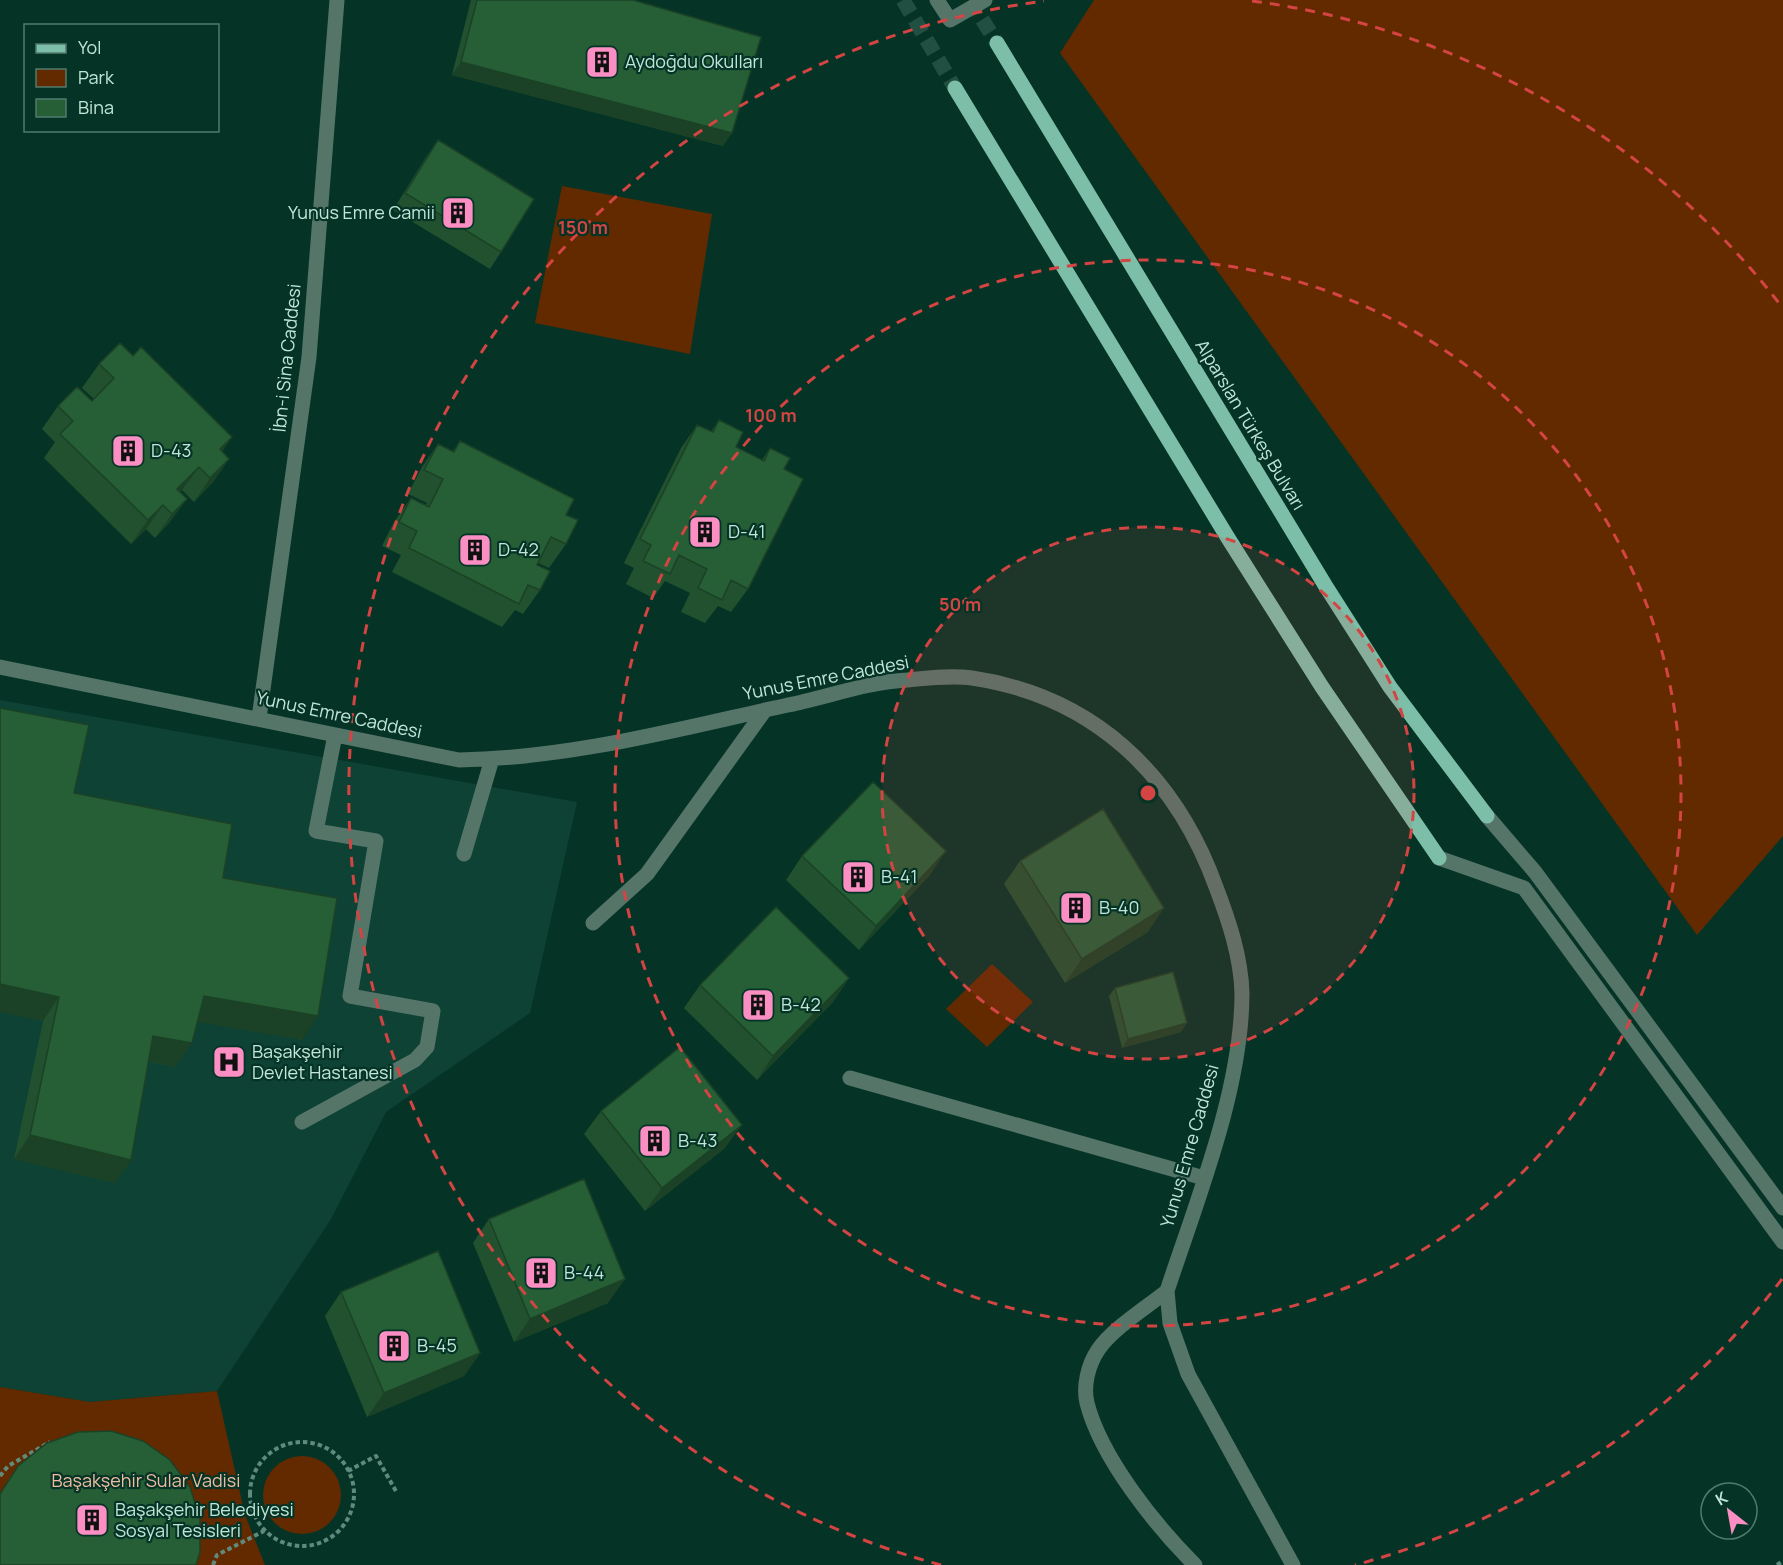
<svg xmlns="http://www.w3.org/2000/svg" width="1783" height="1565" viewBox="0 0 1783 1565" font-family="Manrope,sans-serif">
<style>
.built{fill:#0e4234}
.green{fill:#632a00}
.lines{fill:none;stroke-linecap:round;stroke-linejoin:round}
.major-tunnel{stroke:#214f42;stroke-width:15;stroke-dasharray:15 8;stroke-linecap:butt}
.path{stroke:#5f8a7c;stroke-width:4;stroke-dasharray:4.5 3;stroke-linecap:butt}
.minor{stroke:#567569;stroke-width:15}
.major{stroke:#7cbea7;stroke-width:15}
.wall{fill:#21512e}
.shaded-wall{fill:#1b4226}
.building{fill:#265e36;stroke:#1b4226;stroke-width:1.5}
.ring{fill:none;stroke:#d34442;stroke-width:3;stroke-dasharray:10 8}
.labels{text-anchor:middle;stroke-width:4.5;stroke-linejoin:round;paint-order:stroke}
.poi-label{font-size:18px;fill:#c0e6d8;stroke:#053427;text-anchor:start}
.street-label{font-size:18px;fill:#c0e6d8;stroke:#053427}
.park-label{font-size:18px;fill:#f0bc9f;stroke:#053427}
.centre{fill:#d34442;stroke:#053427;stroke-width:3}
.ring-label{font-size:18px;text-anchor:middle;font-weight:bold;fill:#d34442;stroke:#053427;stroke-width:4.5;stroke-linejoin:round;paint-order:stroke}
</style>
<rect width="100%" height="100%" fill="#053427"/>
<path class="built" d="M0,700L577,802L530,1013L386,1112L331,1219L217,1391L90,1402L0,1387Z"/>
<path class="green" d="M1094,0H1783V836L1697,935L1060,53Z
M562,186L712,214L690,354L535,323Z
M992,964L1033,1002L987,1047L946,1009Z
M0,1387L90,1402L217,1391L245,1515L265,1565H0Z
M263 1495a39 39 0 1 1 78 0a39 39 0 1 1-78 0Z"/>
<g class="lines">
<path class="major-tunnel" d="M903,0L955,88
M970,0L997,43"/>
<path class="path" d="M250 1494a52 52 0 1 1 104 0a52 52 0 1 1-104 0Z
M348,1471L376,1456L397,1493
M0,1476L8,1466L50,1442
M213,1565L217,1555L264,1531
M1777,1565L1783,1561"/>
<path class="minor" d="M937,0L950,20L985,0
M0,667L459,760C573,758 678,729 788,705C827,697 868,682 907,680C928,678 952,675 972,678C1093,696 1175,774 1216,887C1229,921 1241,957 1242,993C1242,1089 1197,1200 1167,1291L1170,1323L1188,1374L1293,1565
M259,718L309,357L337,0
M1487,816L1535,872L1783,1208
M464,854L492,759
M1439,858L1524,888L1783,1242
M593,923L647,874L765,710
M850,1078L1204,1178
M302,1122L415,1060L427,1047L433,1011L350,996L376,841L316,831L335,735
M1167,1291C1147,1307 1112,1329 1098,1350C1088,1365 1083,1386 1087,1403C1101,1458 1156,1526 1195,1565"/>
<path class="major" d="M997,43L1325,585L1390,687L1487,816
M955,88L1228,538L1322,687L1439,858"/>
</g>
<path class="wall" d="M471,0H633L723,146L452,75Z
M438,140L501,252L490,269L393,210L426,157Z
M133,356L232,437L222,451L229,459L213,482L194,502L182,490L180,492L170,522L155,538L146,529L131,544L44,458L55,442L42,429L58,406L92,401L94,399L82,388L99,364Z
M719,420L736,447L762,460L770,448L784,469L748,589L731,612L718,606L705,623L681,612L690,593L665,581L653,598L626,584L634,568L624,563L681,448L697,425L711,432Z
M460,441L566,515V544L549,568L538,563L537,565L540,590L523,614L515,610L502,627L392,572L401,555L382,546L394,522L411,498L425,505L427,503L408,494L422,467L438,444L453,451Z
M0,708L74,793L223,878L302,1040L197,1021L175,1067L149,1062L115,1183L14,1159L43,1021L0,1012Z
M802,856L930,875L859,950L786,880Z
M1020,861L1148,932L1065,983L1004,884Z
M849,978L833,1002L757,1080L684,1008L700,985Z
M1115,988L1181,1032L1122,1048L1109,996Z
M601,1111L725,1148L645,1211L584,1134Z
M489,1219L608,1303L514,1342L473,1243Z
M341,1292L480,1353L464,1376L367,1417L325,1316Z"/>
<path class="shaded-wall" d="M461,62L732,133L723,146L452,75Z
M232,437L216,461L203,473L220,449Z
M229,459L213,482L194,502L210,478Z
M199,467L182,490L165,508L177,489Z
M187,499L170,522L155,538L172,514Z
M163,505L146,529L131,544L148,520Z
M946,851L930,875L859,950L876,926Z
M1164,908L1148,932L1065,983L1082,959Z
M849,978L833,1002L757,1080L773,1056Z
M0,984L59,997L43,1021L0,1012Z
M204,996L318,1016L302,1040L187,1020Z
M1187,1023L1181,1032L1122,1048L1128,1039Z
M153,1036L192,1043L175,1067L137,1059Z
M742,1125L725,1148L645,1211L662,1188Z
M30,1135L131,1160L115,1183L14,1159Z
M625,1279L608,1303L514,1342L530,1319Z
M480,1353L464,1376L367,1417L384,1393Z"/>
<path class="building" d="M477,0H633L761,37L732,133L461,62Z
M438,140L534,199L501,252L405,193Z
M120,343L133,356L141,347L232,437L220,449L229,459L210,478L199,467L177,489L187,499L172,514L163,505L148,520L60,434L73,421L58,406L77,387L92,401L114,378L99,364Z
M719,420L743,432L736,447L764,461L770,448L790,458L784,469L803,479L748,589L731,580L722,600L698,588L707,569L679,555L670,574L643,561L651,545L640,539L697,425L713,432Z
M460,441L574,499L566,515L578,520L566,544L551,537L537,565L550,571L540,590L528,585L519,604L409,548L417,531L399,522L411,498L429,507L443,479L424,470L438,444L454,452Z
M0,708L89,725L74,793L232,824L223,878L337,898L318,1016L204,996L192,1043L153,1036L131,1160L30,1135L59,997L0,984Z
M873,782L946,851L876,926L802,856Z
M1103,809L1164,908L1082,959L1020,861Z
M776,907L849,978L773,1056L700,985Z
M1173,972L1187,1023L1128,1039L1115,988Z
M680,1047L742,1125L662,1188L601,1111Z
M584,1179L625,1279L530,1319L489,1219Z
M438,1251L480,1353L384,1393L341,1292Z
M111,1431L143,1441L170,1460L190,1487L200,1519V1552L196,1565H0V1494L18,1466L47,1443L78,1432Z"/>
<circle cx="1148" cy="793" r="266" fill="#d34442" fill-opacity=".12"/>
<g class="ring">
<circle cx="1148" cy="793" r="266"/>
<circle cx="1148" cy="793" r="533"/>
<path d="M1782 1279A799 799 0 0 1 1355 1565M941 1565A799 799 0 0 1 1044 1M1252 1A799 799 0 0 1 1782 307"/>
</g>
<defs>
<g id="building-square" transform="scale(1.725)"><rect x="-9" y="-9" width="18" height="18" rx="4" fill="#fb8fc4" stroke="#053427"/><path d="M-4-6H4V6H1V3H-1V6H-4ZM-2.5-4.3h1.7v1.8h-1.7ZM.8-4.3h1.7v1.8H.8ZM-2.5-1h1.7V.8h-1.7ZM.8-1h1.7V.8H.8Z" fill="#111"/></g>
<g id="hospital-square" transform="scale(1.725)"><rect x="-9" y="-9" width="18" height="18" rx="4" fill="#fb8fc4" stroke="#053427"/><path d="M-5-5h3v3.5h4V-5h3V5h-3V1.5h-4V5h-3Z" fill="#111"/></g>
</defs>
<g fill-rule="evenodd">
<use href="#building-square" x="602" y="62"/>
<use href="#building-square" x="458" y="213"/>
<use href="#building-square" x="128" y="451"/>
<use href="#building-square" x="705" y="532"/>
<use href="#building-square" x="475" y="550"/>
<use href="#building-square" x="858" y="877"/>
<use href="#building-square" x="1076" y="908"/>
<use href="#building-square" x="758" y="1005"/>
<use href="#hospital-square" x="229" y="1062"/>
<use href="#building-square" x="655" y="1141"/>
<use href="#building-square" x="541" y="1273"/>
<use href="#building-square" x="394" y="1346"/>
<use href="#building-square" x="92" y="1520"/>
</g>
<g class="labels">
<g class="poi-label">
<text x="625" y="68">Aydoğdu Okulları</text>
<text x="435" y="219" text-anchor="end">Yunus Emre Camii</text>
<text x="151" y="457">D-43</text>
<text x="728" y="538">D-41</text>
<text x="498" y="556">D-42</text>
<text x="881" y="883">B-41</text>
<text x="1099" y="914">B-40</text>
<text x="781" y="1011">B-42</text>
<text x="252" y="1058">Başakşehir<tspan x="252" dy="21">Devlet Hastanesi</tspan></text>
<text x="678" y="1147">B-43</text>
<text x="564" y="1279">B-44</text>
<text x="417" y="1352">B-45</text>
<text x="115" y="1516">Başakşehir Belediyesi<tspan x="115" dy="21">Sosyal Tesisleri</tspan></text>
</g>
<g class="street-label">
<text transform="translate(287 358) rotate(-84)" y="6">İbn-i Sina Caddesi</text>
<text transform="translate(1250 425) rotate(59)" y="6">Alparslan Türkeş Bulvarı</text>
<text transform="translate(826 678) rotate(-11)" y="6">Yunus Emre Caddesi</text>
<text transform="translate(339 715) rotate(12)" y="6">Yunus Emre Caddesi</text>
<text transform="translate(1190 1146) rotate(-74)" y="6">Yunus Emre Caddesi</text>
</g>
<g class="park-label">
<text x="146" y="1487">Başakşehir Sular Vadisi</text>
</g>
</g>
<circle cx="1148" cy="793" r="9" class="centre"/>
<g class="ring-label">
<text x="583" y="234">150 m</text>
<text x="771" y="422">100 m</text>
<text x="960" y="611">50 m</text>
</g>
<rect x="24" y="24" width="195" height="108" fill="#053427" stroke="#507b6e" stroke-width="1.5"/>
<rect x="36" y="44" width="30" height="9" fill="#7cbea7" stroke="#507b6e" stroke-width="1.5"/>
<text x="78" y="54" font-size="18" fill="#c0e6d8">Yol</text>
<rect x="36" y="69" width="30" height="18" fill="#632a00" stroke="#507b6e" stroke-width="1.5"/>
<text x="78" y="84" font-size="18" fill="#c0e6d8">Park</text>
<rect x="36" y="99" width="30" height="18" fill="#265e36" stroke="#507b6e" stroke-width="1.5"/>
<text x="78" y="114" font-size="18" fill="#c0e6d8">Bina</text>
<g transform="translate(1729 1511) rotate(329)"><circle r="28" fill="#053427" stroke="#507b6e" stroke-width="1.5"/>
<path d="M0-4.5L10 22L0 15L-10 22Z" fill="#fb8fc4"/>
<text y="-9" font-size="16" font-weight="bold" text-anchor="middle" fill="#c0e6d8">K</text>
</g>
</svg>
